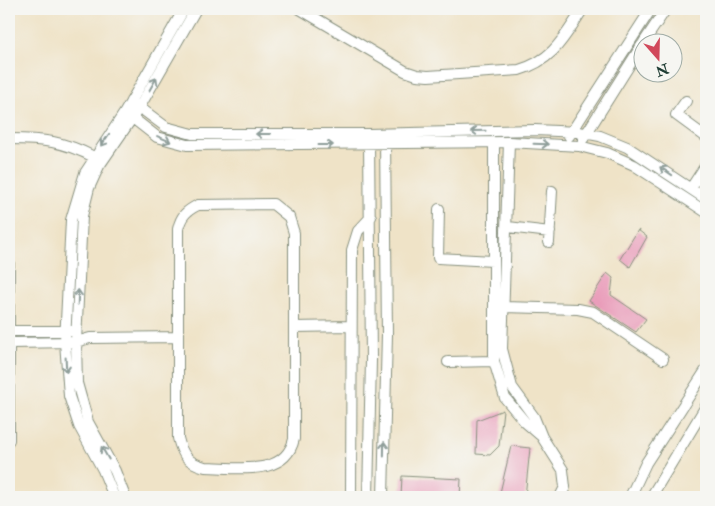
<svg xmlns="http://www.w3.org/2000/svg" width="715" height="506" viewBox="0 0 715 506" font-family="'IM FELL Double Pica',serif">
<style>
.building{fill:#e99bb9}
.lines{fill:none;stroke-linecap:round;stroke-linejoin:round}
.minor-casing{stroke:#87907e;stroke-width:12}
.minor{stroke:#fff;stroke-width:10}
.oneway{stroke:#8f9e9a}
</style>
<rect width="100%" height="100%" fill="#f6f6f2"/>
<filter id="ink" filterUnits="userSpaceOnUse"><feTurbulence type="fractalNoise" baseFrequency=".02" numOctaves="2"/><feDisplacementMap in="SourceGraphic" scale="10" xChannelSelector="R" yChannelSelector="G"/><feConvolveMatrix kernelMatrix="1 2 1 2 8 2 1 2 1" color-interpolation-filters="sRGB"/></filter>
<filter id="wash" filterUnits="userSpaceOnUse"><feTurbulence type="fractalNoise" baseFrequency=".0096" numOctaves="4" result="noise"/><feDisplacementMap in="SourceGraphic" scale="20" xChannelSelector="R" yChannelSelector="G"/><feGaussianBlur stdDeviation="1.12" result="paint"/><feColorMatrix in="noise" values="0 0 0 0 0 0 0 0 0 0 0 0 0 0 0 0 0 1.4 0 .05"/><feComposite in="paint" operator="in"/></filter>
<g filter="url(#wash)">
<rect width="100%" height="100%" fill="#efe3c7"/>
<g id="blocks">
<path class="building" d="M638,230L647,237L630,267L620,259Z
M607,273L613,278L611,295L646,319L636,332L589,301Z
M503,410L499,446L490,455L476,454L477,420Z
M511,446L530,448L525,497H499Z
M402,476L461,479L460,497H401Z"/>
</g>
</g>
<g filter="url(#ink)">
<use href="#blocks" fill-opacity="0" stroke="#87907e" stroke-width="1"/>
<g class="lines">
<g class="minor-casing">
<path id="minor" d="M300,9L405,71L417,75L428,76L519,70C554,60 564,37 583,9
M644,42L666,9
M131,101L166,127L192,134H368L535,130L579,132L600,136L627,147L706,199
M686,101L676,115L706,137
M125,112L157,137L187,145L509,142L579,146L607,153L634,165L706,212
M569,136L651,9
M9,139C43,139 63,141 94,157
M583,139L642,45
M509,142L502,349L512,387L534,417L542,437L563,470L565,487L560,497
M494,143V361L505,398L525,422L540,435
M691,188L706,165
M273,204L289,217L294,233V439C285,478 236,467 205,467C188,463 182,455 178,438V229C181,216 186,211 198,205Z
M439,209L438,258L493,261
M508,227L550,232
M9,233V440
M549,242L552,191
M503,307L578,309L593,312L663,359
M294,327L351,326
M9,331H71
M9,343L76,342L90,338L178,337
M448,362L494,361
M114,497L103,470L79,426L69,396L65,342L71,220L85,173L125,112L184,9
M125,497L115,471L88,422L77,383L76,342L82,216L89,188L99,166L139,108L196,9
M351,497L352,250L358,231L371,217
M368,497L371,360L369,140
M383,497L387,334L385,138
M630,497L646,463L706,370
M651,497L706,406"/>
</g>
<use href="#minor" class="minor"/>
</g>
<defs><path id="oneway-shaft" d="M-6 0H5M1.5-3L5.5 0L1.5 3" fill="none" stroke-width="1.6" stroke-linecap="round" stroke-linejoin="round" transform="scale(1.25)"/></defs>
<g class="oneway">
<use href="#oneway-shaft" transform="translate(153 84) rotate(-60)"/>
<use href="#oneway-shaft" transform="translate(478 131) rotate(179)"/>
<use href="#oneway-shaft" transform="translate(263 134) rotate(-180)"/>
<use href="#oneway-shaft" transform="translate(164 139) rotate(23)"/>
<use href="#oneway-shaft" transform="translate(105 140) rotate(124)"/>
<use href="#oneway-shaft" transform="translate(541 144) rotate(2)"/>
<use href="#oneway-shaft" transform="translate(326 145)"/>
<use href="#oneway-shaft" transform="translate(666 171) rotate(-146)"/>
<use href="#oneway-shaft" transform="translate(78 297) rotate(-88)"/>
<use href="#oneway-shaft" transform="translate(66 365) rotate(87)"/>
<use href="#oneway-shaft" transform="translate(384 449) rotate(-89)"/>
<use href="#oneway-shaft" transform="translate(105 453) rotate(-120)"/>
</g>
</g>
<rect width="715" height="506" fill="none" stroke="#f6f6f2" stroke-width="30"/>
<g transform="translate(658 58) rotate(160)"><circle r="24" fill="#f6f6f2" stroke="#a0aca6"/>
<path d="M0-4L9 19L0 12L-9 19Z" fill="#d1495b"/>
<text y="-8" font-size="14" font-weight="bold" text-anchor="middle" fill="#1f3d34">N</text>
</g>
</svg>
